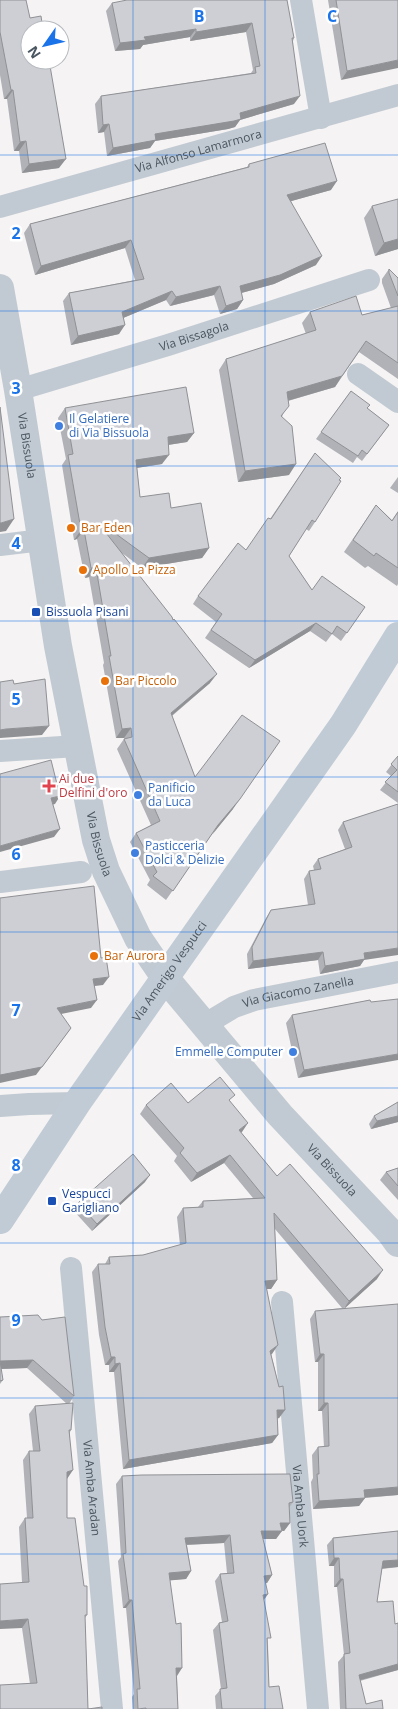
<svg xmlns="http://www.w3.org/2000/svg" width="398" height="1709" viewBox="0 0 398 1709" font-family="'Open Sans',sans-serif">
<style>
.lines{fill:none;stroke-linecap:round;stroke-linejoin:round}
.minor{stroke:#c1cad2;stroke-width:22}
.tertiary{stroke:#c1cad2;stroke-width:28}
.secondary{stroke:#c1cbd6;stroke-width:28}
.wall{fill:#b0b2b7}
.shaded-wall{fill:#909195}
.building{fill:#cdcfd5;stroke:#909195}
.grid{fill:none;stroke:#1a73e8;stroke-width:1;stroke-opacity:0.55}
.shop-dot{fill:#3f7fe0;stroke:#fff;stroke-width:2}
.food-dot{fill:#e8710a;stroke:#fff;stroke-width:2}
.transit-dot{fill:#1a4fb4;stroke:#fff;stroke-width:2}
.health-dot{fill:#e0444e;stroke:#fff;stroke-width:2}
.labels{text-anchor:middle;stroke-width:5;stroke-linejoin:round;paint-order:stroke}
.street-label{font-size:12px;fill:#4a5661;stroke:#fff}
.shop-label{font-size:12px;fill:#366cbe;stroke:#fff;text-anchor:start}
.food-label{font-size:12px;fill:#c56008;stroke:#fff;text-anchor:start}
.transit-label{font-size:12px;fill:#164399;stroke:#fff;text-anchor:start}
.health-label{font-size:12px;fill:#be3a42;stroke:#fff;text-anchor:start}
.grid-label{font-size:16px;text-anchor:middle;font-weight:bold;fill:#1a73e8;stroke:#fff;stroke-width:5;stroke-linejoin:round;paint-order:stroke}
</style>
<rect width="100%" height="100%" fill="#f5f3f3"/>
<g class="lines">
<g class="minor">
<path d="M301,0L321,118"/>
<path id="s1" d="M0,207L398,95"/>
<path d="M358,374L398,402"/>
<path id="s2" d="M18,390L168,345L369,280"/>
<path d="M0,545L42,540"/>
<path d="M0,751L77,746"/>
<path d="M0,882L81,872"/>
<path id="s3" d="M204,1025L234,1007L254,1000L398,972"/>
<path d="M0,1106L29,1104L77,1103"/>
<path id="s4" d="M71,1268L112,1709"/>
<path id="s5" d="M282,1302L318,1709"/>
</g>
<path class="tertiary" id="s6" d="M0,288L18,390L58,646L96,840L106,871L138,938L166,979L280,1115L390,1232L398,1243"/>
<path class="secondary" id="s7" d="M0,1220L77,1103L343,725L398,636"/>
</g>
<path class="wall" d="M0,0L59,168L22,173L19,151H14L7,99H4L0,75Z
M287,0L294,38L293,41L294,104L240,120L235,127L228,129L155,141L150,148L107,156L104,132L98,133L95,104L101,96L251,73L253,70L246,32L190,41V37L143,45L140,49L115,51L106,11L112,3Z
M328,0H398L341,80Z
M249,164L331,190L291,201L316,265L274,284L241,293L243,300L237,309L220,314L214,295L170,306L166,300L123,318L119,334L71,345L63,301L69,293L135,280L125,248L35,275L24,233L30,224L247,167Z
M372,206L398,249L375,256L364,218Z
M389,269L398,278V379L359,352L335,387L288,401L282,417L289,475L238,482L219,370L226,359L306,334L302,323L310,312L362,315L391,308L382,283V279Z
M351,391L367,408L389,425L362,461L357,457L353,463L316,439Z
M65,408L194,433L187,442L168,445L162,464L137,468L140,497L171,508L209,548L202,558L142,568L122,553L173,620L210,683L172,716L195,777L233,809L212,834L166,900L147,885L150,880L130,842L136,833L151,825L117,749L124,739H125L124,738H116L103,665L104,663L89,577L85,578L77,539L74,540L62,465L66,459L58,418Z
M315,453V522L309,531L306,529L289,556L312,590L365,607L341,641L332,634L326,642L310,631L249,668L205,638L216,622L193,604L198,596L246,550L270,519Z
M398,477V493L390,488Z
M376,505L392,520L398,511V584L397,586L368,566L365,568L344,552Z
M398,756V803L380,790L391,776L386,772Z
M398,804L364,960L360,966L320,974L318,960L248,969L247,954L266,918L271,910L308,905L304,879L309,871L314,870L313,866L318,859L345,849L338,830L343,822Z
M370,1000L298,1078L286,1023L292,1015Z
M230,1101L242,1132L241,1133L277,1176L377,1279L344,1308L398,1495L365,1498L359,1506L313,1509L311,1482L313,1478L312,1455L318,1447H324L322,1411H318V1362H315L310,1319L315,1311L342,1308L275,1229L277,1280L271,1289H267L272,1354H271L285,1410L279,1418L277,1419L278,1435L272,1443L123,1469L114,1372H109V1365H105L99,1335L92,1272L98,1264H105L109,1257L143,1255L180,1245L177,1217L183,1208L198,1207L203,1201L253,1198L224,1163L191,1182L174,1161L177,1156L140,1114L146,1105Z
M398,1102V1122L371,1129L369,1124L374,1116Z
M398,1168V1200L380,1180L386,1172Z
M145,1182L92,1231L73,1210L78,1203Z
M0,1317L74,1396L69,1404L71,1430L70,1432L67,1479V1518L87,1615L85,1618L88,1709H0L30,1684L22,1628V1582L19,1527L25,1518H27L23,1460L29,1451H33L29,1414L35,1406L67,1404L27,1368L1,1369L3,1380L0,1384Z
M122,1476L293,1502L289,1508L290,1523L284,1531L282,1530L276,1539H263L272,1575L267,1583H265L268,1594L264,1600L268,1643L269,1687L283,1709H216L215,1696L221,1689L213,1630L219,1623L222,1622L215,1581L220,1574L227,1573L224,1543L187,1545L191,1571L186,1579L170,1580L177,1676L178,1709H133L132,1697L134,1694L126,1608H123L118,1561L121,1557L116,1484Z
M398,1531V1567L382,1569L377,1602L398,1670L360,1681L366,1704L383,1709H340L338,1662L344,1655L337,1587H334V1566H329L327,1545L333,1538Z"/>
<path class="shaded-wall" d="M252,23L246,32L190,41L196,32Z
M196,29L190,37L143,45L140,49L115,51L120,43L144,37Z
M398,60V68L341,80L347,71Z
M11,90H13L7,99H4Z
M300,96L294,104L240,120L235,127L228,129L155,141L150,148L107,156L113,148L155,134L240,113Z
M109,124L104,132L98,133L103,125Z
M26,141L19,151H14L20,142Z
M66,159L59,168L22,173L29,164Z
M337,181L331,190L281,204L287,195Z
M398,239V249L375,256L384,243Z
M131,240L125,248L35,275L41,266Z
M322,256L316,265L274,284L234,295L240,286Z
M220,286L214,295L170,306L176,297Z
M172,291L166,300L116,321L122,312Z
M243,300L237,309L220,314L226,306Z
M125,325L119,334L71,345L78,336Z
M342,376L335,387L280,403L287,392Z
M194,433L187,442L161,446L168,437Z
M169,455L162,464L129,469L136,460Z
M296,464L289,475L238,482L245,471Z
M14,519L6,531L0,532V523H1Z
M81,530H84L77,539L74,540Z
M209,548L202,558L142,568L149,558Z
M91,568H96L89,577L85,578Z
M316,623L310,631L249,668L255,660Z
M217,674L210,683L164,722L171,713Z
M49,726L42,735L0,738V730L6,729Z
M131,728L124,738H116L122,729Z
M60,796L55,804L45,807L51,798Z
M240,799L233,809L212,835L218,825Z
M60,829L54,837L0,852V846Z
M398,948V955L364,960L360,966L320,974L325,966L364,953Z
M323,952L318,960L248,969L253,961Z
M109,977L103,985L87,987L93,979Z
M97,1000L91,1008L51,1016L57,1008Z
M71,1028L36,1075L0,1083V1075Z
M398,1054V1060L298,1078L304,1070Z
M398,1116V1122L371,1129L377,1121Z
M248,1123L242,1132L233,1139L239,1130Z
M230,1155L224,1163L191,1182L197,1173Z
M150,1175L145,1182L92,1231L97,1224Z
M383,1270L377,1279L343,1310L349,1301Z
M277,1280L271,1289H259L265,1281Z
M278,1345L272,1354L264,1359L270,1351Z
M320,1354H324L318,1362H315Z
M111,1357H115L109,1365H105Z
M33,1360L27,1368L0,1369V1361Z
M120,1363L114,1372H109L115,1364Z
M324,1403H328L322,1411H318Z
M277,1410H285L279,1418L271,1419Z
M278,1435L272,1443L123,1469L129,1460Z
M73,1470L67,1479V1472Z
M398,1487V1495L359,1498L364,1490Z
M365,1498L359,1506L313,1509L319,1501Z
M280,1523H290L284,1531L275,1530Z
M261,1531H282L276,1539H255Z
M230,1535L224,1543L180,1545L185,1538Z
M334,1558H339L334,1566H329Z
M398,1560V1567L377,1569L383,1561Z
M191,1571L186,1579L164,1581L169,1573Z
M272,1575L267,1583L259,1584L264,1576Z
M340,1579H343L337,1587H334Z
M268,1594L262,1602L263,1595Z
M129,1600H132L126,1608H123Z
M28,1619L22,1628L0,1629V1621Z
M398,1664V1670L353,1682L359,1675Z
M176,1668H182L177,1676H171Z"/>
<path class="building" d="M0,0H26L30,18L41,16L43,30H30V60H49L66,159L29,164L26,141L20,142L13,90H11L0,32Z
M127,0H287L294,38H292L300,96L240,113L241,119L234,121L155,134L156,140L113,148L109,124L103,125L101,96L256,73L255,67L260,66L252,23L196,32V29L144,37L146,40L120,43L112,3Z
M336,0H398V60L347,71Z
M325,143L337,181L287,195L322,256L280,275L240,286L243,300L226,306L220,286L176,297L172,291L122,312L125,325L78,336L69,293L144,279L131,240L41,266L30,224L249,167V164Z
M398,199V239L384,243L372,206Z
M389,269L398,278V296L389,273Z
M356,296L362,315L398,306V363L366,341L342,376L287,392L289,406L281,416L292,426L296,464L245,471L226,359L316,330L310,312Z
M186,387L194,433L168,437L169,455L136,460L140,497L169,493L171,508L201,503L209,548L149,558L101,523L99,524L172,617L173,620L174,619L217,674L171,713L195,777L242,715L280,741L240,799L218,825L173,891L153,876L157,872L136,833L160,821L124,739L132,737L131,728L122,729L109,656H111L96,568H91L84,530H81L68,455L73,454L65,408Z
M351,391L370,405L367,408L389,425L367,454L362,450L358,456L321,432Z
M0,407L14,519L1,523H0Z
M315,453L341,478L339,480L341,481L315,522L312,520L289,556L312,590L322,576L365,607L347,633L337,626L332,634L316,623L255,660L211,630L222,614L198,596L238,543L246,550L268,518L271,519Z
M376,505L392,521L398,512V568L376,553L374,556L353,540Z
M45,679L49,726L6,729L0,730V682L13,680L14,684Z
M398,756V792L385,782L397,770L391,764Z
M51,760L60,796L51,798L60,829L0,846V774Z
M398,804V948L364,953L365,959L325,966L323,952L253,961L252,947L271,910L315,904L309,871L321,869L318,859L352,847L343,822Z
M94,886L101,958L106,957L109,977L93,979L97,1000L57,1008L71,1028L42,1067L0,1075V898Z
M398,999V1054L304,1070L292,1015L370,1000L371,1002Z
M220,1077L235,1095L229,1100L248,1123L239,1130L277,1176L290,1164L383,1270L349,1301L274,1213L277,1280L265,1281L278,1345L270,1351L279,1387L283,1386L285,1410H277L278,1435L129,1460L120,1363L115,1364V1357H111L105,1327L98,1264H110L109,1257L143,1255L186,1243L183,1208L203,1207V1201L265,1198L230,1155L197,1173L180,1153L184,1148L146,1105L171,1083L188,1103Z
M398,1102V1116L377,1121L374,1116Z
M133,1154L150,1175L97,1224L78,1203Z
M398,1168V1186L386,1172Z
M398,1304V1487L364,1490L365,1498L319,1501L317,1474H319L318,1447L329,1446L328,1403H324V1354H320L315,1311Z
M38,1315L42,1320L65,1317L74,1396L33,1360L0,1361L3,1380L0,1381V1317Z
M73,1403L71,1430H69L73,1470L67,1472V1518H75L84,1586H87V1615H85L88,1709L102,1707V1709H0V1685L37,1683L28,1619L0,1621V1584L29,1582L25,1518H33L29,1451H40L35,1406Z
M290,1474L293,1502L289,1503L290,1523H280L282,1531H261L272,1575L264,1576L268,1594L263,1595L271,1638H267L269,1687L279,1686L283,1709H222L220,1689L227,1688L219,1623L228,1621L220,1574L234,1573L230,1535L185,1538L191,1571L169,1573L176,1624L181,1623L182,1668H176L178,1709H146V1708L138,1709L137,1689H140L132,1600H129L123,1554L126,1553L122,1476L142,1475Z
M398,1531V1560L383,1561L377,1602L393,1601L395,1624L398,1623V1664L359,1675L366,1704L382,1700L383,1709H346L344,1654L350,1653L343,1579H340L339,1558H334L333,1538Z"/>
<path class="grid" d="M133,0V1709M265,0V1709M0,155H398M0,311H398M0,466H398M0,621H398M0,777H398M0,932H398M0,1088H398M0,1243H398M0,1398H398M0,1554H398"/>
<g class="shop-dot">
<circle cx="59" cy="426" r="5"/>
<circle cx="138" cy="795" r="5"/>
<circle cx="135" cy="853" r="5"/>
<circle cx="293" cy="1052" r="5"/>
</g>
<g class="food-dot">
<circle cx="71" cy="528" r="5"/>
<circle cx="83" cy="570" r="5"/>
<circle cx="105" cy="681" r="5"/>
<circle cx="94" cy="956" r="5"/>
</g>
<g class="transit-dot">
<rect x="31" y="607" width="10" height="10" rx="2.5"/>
<rect x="47" y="1196" width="10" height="10" rx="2.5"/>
</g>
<path class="health-dot" d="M46.5 778.5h5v5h5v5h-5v5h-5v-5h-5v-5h5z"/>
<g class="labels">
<g class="street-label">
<text dy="4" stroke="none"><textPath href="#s1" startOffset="206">Via Alfonso Lamarmora</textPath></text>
<text dy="4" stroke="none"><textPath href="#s2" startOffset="184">Via Bissagola</textPath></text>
<text dy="4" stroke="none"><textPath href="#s6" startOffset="160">Via Bissuola</textPath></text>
<text dy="4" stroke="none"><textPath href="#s6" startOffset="565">Via Bissuola</textPath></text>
<text dy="4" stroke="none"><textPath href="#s7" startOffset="301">Via Amerigo Vespucci</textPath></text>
<text dy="4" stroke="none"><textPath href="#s3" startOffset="101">Via Giacomo Zanella</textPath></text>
<text dy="4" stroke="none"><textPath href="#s6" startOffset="970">Via Bissuola</textPath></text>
<text dy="4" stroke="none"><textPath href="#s4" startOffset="221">Via Amba Aradan</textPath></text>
<text dy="4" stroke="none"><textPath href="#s5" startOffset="205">Via Amba Uork</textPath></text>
</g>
<g class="shop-label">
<text x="69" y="423">Il Gelatiere<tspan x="69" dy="14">di Via Bissuola</tspan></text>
<text x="148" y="792">Panificio<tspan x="148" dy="14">da Luca</tspan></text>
<text x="145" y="850">Pasticceria<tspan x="145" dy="14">Dolci &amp; Delizie</tspan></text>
<text x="283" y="1056" text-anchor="end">Emmelle Computer</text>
</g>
<g class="food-label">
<text x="81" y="532">Bar Eden</text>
<text x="93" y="574">Apollo La Pizza</text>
<text x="115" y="685">Bar Piccolo</text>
<text x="104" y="960">Bar Aurora</text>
</g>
<g class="transit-label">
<text x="46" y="616">Bissuola Pisani</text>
<text x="62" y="1198">Vespucci<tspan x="62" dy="14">Garigliano</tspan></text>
</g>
<g class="health-label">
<text x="59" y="783">Ai due<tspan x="59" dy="14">Delfini d'oro</tspan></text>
</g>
</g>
<g class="grid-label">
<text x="199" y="22">B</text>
<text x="332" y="22">C</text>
<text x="16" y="239">2</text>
<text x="16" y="394">3</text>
<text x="16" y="549">4</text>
<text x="16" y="705">5</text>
<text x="16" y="860">6</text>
<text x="16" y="1016">7</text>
<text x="16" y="1171">8</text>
<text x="16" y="1326">9</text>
</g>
<g transform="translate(45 45) rotate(236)"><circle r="24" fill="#ffffff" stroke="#b7bbc0"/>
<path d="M0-4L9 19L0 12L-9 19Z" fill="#1a73e8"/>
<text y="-8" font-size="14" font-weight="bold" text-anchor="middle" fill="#4a5661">N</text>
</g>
</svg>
